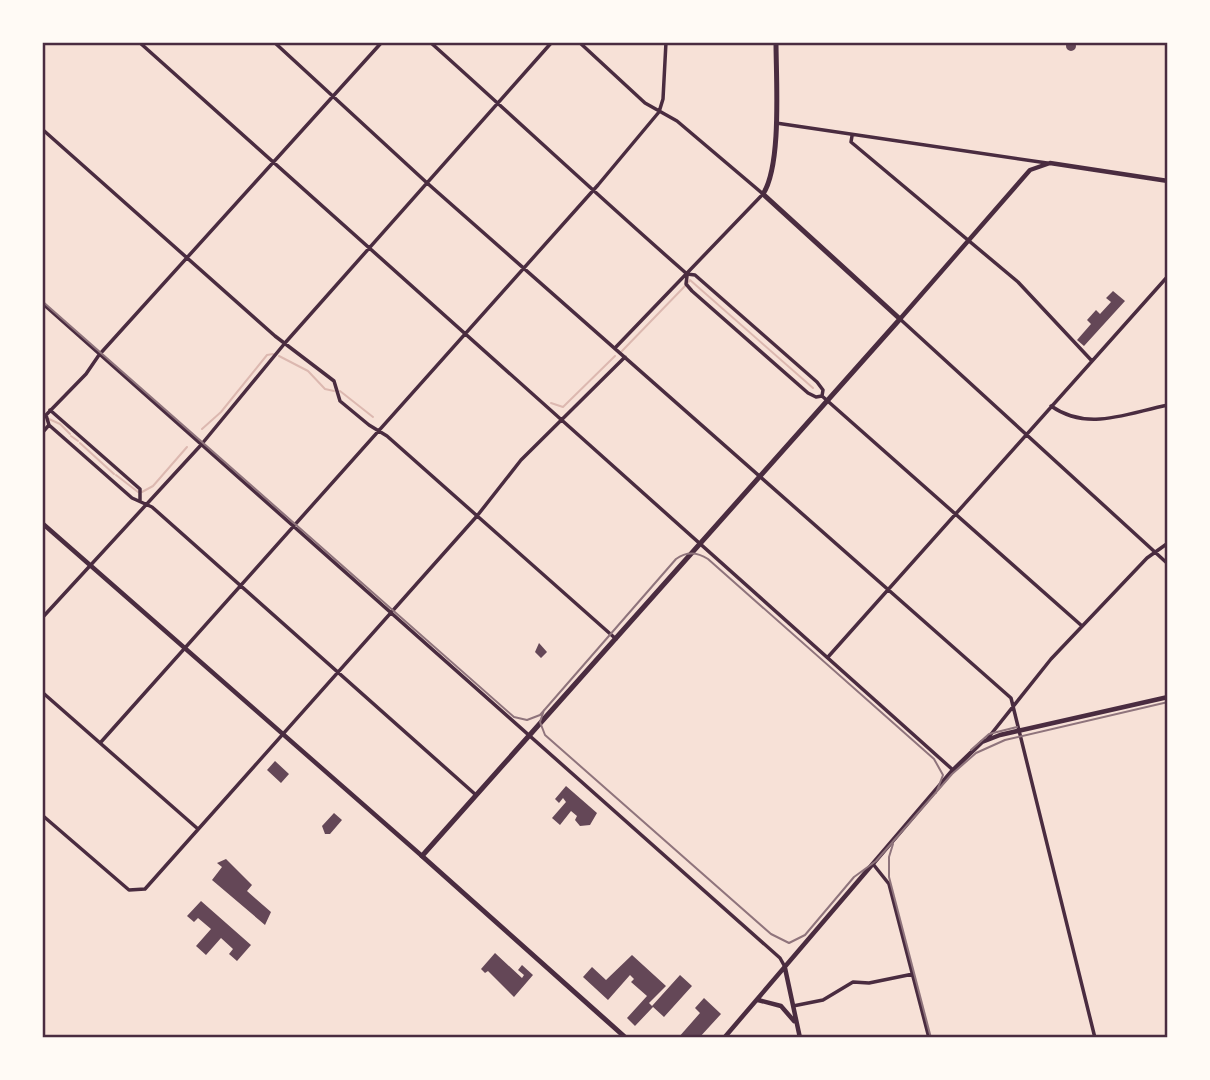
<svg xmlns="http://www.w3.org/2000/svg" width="1210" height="1080" viewBox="0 0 1210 1080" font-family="Ubuntu,sans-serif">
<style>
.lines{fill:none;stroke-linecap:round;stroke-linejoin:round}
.stream{stroke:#dcb8b0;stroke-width:2}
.building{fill:#644757}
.minor{stroke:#4a2c40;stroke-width:3.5}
.tertiary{stroke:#4a2c40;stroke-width:4.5}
.secondary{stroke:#4a2c40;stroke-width:5}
.tram{stroke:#8f747c;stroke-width:2}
.neatline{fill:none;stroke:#4a2c40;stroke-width:2.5}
</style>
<rect width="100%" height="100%" fill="#f7e1d7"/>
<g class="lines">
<path class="stream" d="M688,283L690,280L813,388
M622,351L685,286
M279,356L308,371L325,389L334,391
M340,391L373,417
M551,403L563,407L615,356
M49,419L60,424L70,434
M42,421L44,420
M202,429L221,412L267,355L273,354
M71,436L78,441
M80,443L114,474
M116,475L138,492
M142,492L153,486L187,447"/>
</g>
<path class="building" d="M1066 46a5 5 0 1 1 10 0a5 5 0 1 1-10 0Z
M1113,291L1125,301L1084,346L1077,340L1091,324L1087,320L1096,310L1100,314L1111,302L1106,298Z
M539,643L547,652L541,658L535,652Z
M275,761L289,774L281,783L267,770Z
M566,786L597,813L590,825L580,826L575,820L577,816L571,811L560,825L552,818L566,802L563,798L559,803L555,799Z
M334,813L342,820L330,834H325L322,826Z
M226,859L252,885L247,891L271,912L265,925L212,880L222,867L217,863Z
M201,901L251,945L237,961L229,954L233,949L221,938L206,955L196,946L211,929L198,918L194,922L187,916Z
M495,953L522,978L524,975L518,970L522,965L533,975L514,997L488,971L485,973L481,969Z
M632,955L666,986L649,1003L653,1007L635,1026L627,1018L647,996L631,982L634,979L630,975L608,1000L583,977L592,967L606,980Z
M680,975L692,986L664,1017L652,1006Z
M704,998L721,1014L699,1038H678L700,1013L695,1008Z"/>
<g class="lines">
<path class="minor" d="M139,42L953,770
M274,42L426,182L1011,698L1095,1038
M430,42C516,119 600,198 687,274L695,275L817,382L823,390L822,396L1082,626
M579,42L645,103L677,121L763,194L615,348
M776,123L1047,163
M42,129L275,336L334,381L340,401L369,425L387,436L616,639
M852,136L851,142L1018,282L1092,361
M687,276L686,284L692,291L808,393L816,397L822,396
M42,303L780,958L785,967
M900,319L1168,564
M1051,406C1088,432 1127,413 1168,405
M50,410L140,489V500
M49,425L132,498L152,507L476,795
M42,433L49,425L46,415L86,374L99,355L382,42
M42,618L201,445L285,343L552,42
M828,657L1168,276
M42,692L198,829
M988,738L1051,659L1147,558L1168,543
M101,742L598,185L659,112L663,99L666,42
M42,815L129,890L145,889L477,516L521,460L625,357
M873,864L889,884L929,1038
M793,1006L823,1000L853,982L869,983L913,974"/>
<path class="tertiary" d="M900,319L1030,170L1050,163L1168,181
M42,523L422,856
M785,968L800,1038
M758,1000L781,1006L794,1021
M724,1038L953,770L982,742L1000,735L1168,697"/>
<path class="secondary" d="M626,1038L422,856L900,319L763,194C782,165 776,79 776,42"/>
<path class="tram" d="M42,301L514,717L527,720L540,715L676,559C687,551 697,552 708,559L934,759L943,775L936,793
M544,710L540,722L545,735L771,934L789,943L805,935L854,877L876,861L952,774L976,753L1005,740L1168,702
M971,750L989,734L1017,727
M893,844L889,857V877L931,1038"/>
</g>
<rect width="1210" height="1080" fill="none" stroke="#fffaf5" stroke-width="88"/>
<rect x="44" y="44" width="1122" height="992" class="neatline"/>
</svg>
